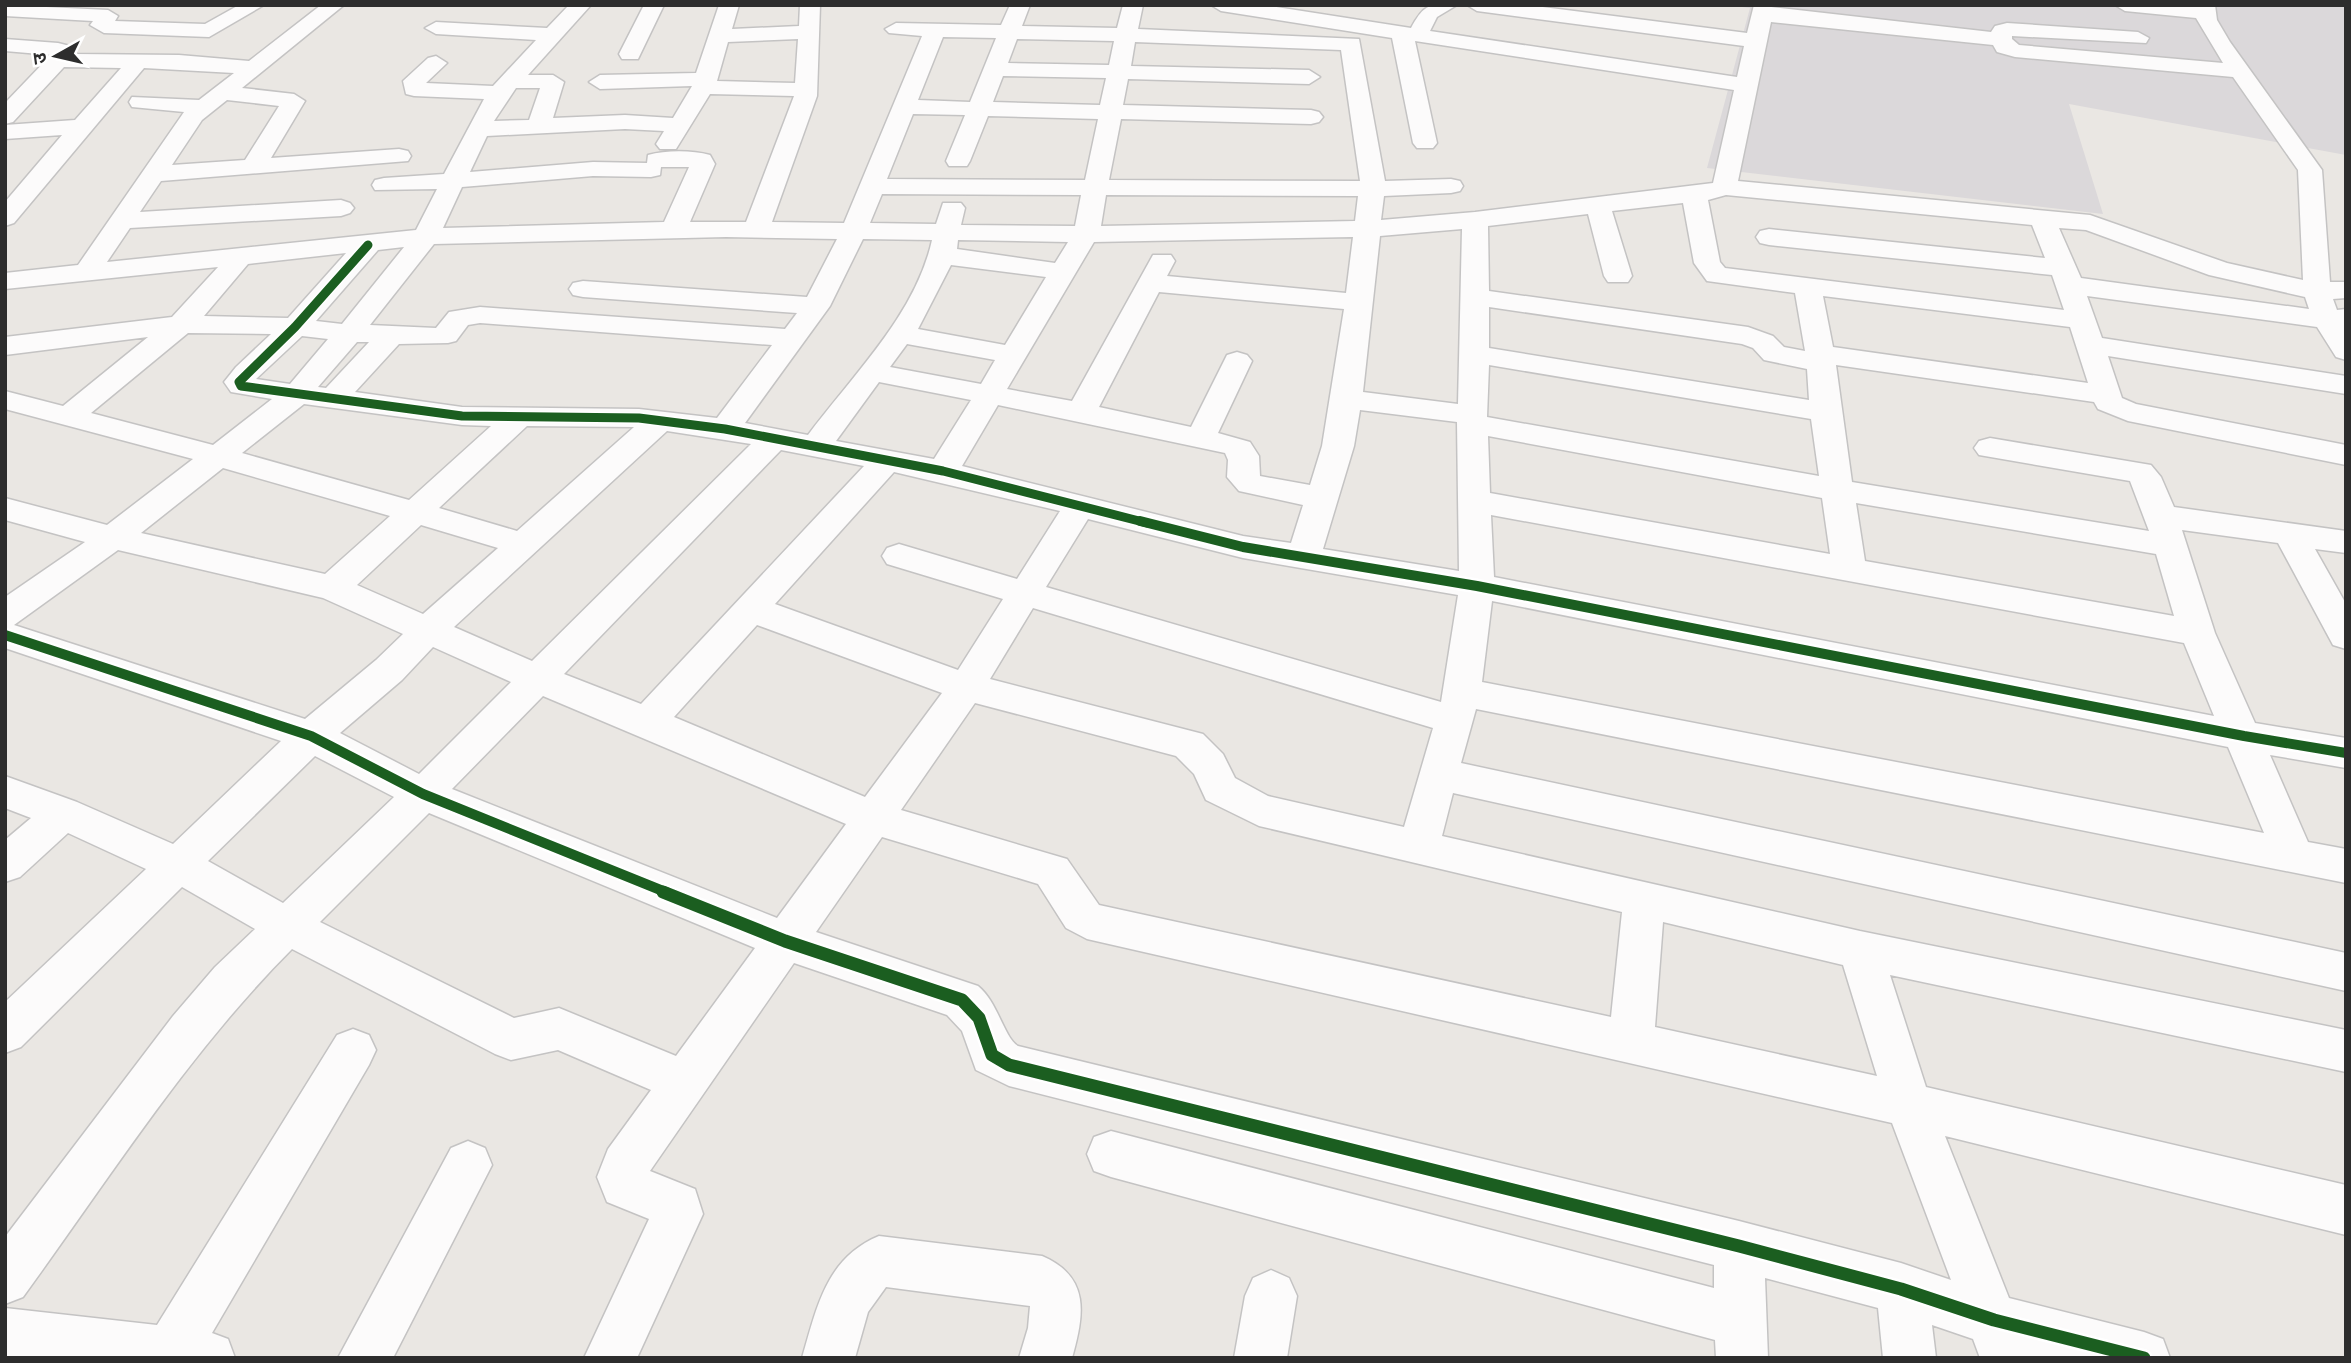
<svg xmlns="http://www.w3.org/2000/svg" width="2351" height="1363" viewBox="0 0 2351 1363" font-family="'Sofia Sans Condensed','Noto Sans Devanagari',sans-serif">
<style>
.industrial{fill:#dbd8da}
.lines{fill:none;stroke-linecap:round;stroke-linejoin:round}
.minor-casing{stroke:#c4c3c3;stroke-width:3}
.minor{fill:#fcfbfb;fill-rule:evenodd}
.cycleway-far2-casing{stroke:#fff;stroke-width:12}
.cycleway-far1-casing{stroke:#fff;stroke-width:15}
.cycleway-casing{stroke:#fff;stroke-width:18}
.cycleway-far2{stroke:#1b5e20;stroke-width:9}
.cycleway-far1{stroke:#1b5e20;stroke-width:10}
.cycleway{stroke:#1b5e20;stroke-width:13}
</style>
<rect width="100%" height="100%" fill="#eae7e3"/>
<path class="industrial" d="M1725,5H2346V155L2069,104L2103,214L1707,168L1750,8Z"/>
<g class="lines">
<g class="minor-casing">
<path id="minor" d="M5,5L108,10L118,16L115,21L205,24L239,5H264L209,37L104,33L90,25L93,21L5,16Z
M321,5H344L242,88L294,94L305,101L271,158L399,149L408,151L411,156L408,161L161,181L140,212L341,200L350,203L354,208L350,213L341,216L130,228L107,262L416,230L437,189L375,190L372,185L375,180L384,178L444,174L484,99L414,96L406,94L403,81L428,58L436,56L447,63L426,83L493,86L536,40L436,34L425,28L436,22L547,28L569,5H591L528,75H553L564,82L553,118L625,115L673,118L692,86L600,89L589,82L600,75L696,73L719,5H739L732,29L799,26L800,5H820L817,96L772,222L844,223L922,36L889,33L885,29L896,23L1001,25L1010,5H1030L1022,26L1117,28L1123,5H1143L1138,29L1359,39L1385,181L1451,179L1460,181L1463,186L1460,191L1451,193L1384,196L1381,220L1475,212L1713,183L1734,90L1415,41L1437,143L1433,148H1417L1413,143L1392,38L1221,11L1211,5H1263L1411,28C1425,2 1429,5 1457,5L1437,17L1430,31L1737,77L1744,46L1477,11L1467,5H1527L1747,33L1754,5L1991,32L1995,26L2007,23L2138,32L2149,38L2146,43L2012,36V39L2019,45L2223,63L2196,18L2125,11L2115,5H2215L2217,20L2230,42L2322,170L2330,282H2346V298L2333,299L2337,310L2346,309V360L2336,357L2317,327L2087,296L2102,338L2346,376V394L2108,356L2122,398L2136,404L2346,445V465L2128,421L2098,409L2094,402L1836,365L1852,482L2149,531L2130,481L1979,455L1974,448L1979,441L1990,438L2151,465L2161,477L2174,507L2346,531V553L2315,549L2346,604V649L2333,645L2278,543L2182,530L2215,633L2255,723L2346,738V768L2270,755L2308,842L2346,849V883L1476,709L1461,763L2346,953V991L1453,793L1442,836L1860,931L2346,1030V1072L1890,975L1926,1087L2346,1185V1235L1945,1136L2009,1298L2144,1332L2163,1339L2170,1358H1980L1973,1339L1932,1325L1936,1358H1883L1878,1308L1765,1278L1768,1358H1716L1715,1340L1111,1177L1094,1171L1087,1154L1094,1137L1111,1131L1714,1288V1265L1009,1086L976,1070L962,1031L947,1015L794,963L650,1171L695,1189L703,1214L637,1358H584L649,1219L607,1202L597,1177L608,1149L651,1090L558,1050L511,1060L495,1054L292,949C188,1053 109,1179 23,1297L5,1304V1237L173,1016L215,967L255,929L182,887L21,1047L5,1053V1002L146,869L68,833L20,877L5,882V840L31,818L5,808V776L77,802L173,844L281,741L5,648V597L85,542L5,520V498L107,525L193,459L5,409V391L63,406L148,337L5,355V337L172,317L218,267L5,289V273L78,265L184,112L132,107L129,102L132,97L199,100L234,73L144,68L14,223L5,226V202L62,135L5,139V125L75,120L121,68L64,67L13,122L5,124V103L51,55L5,51V39L58,43L74,47L76,54L179,55L249,61ZM1771,22L1993,45L1997,52L2015,57L2233,77L2298,170L2303,280L2227,263L2090,215L1738,181ZM943,37L996,38L970,102L918,100ZM798,39L795,83L717,81L728,42ZM1017,39L1114,41L1109,65L1008,63ZM1135,42L1341,50L1360,181L1109,180L1121,119L1311,124L1319,122L1323,117L1319,112L1311,110L1123,105L1128,79L1309,84L1320,77L1309,70L1131,66ZM1003,76L1106,78L1100,105L993,102ZM516,88H540L529,120L494,121ZM710,94L794,96L746,222H690L715,164L710,155C692,150 666,150 648,155L647,163L593,162L470,172L487,136L625,129L664,131L656,144L660,149H676ZM227,100L279,106L245,160L172,165L202,120ZM913,114L965,115L946,161L949,166H967L970,161L988,116L1098,119L1085,180L887,179ZM661,167H689L664,222L443,228L462,187L593,176L651,177L660,175ZM882,194L1081,195L1075,226L961,225L965,208L961,203H943L936,224L870,223ZM1106,195L1358,196L1355,221L1101,226ZM1726,195L2032,225L2045,258L1769,229L1760,231L1756,237L1760,243L1769,245L2052,275L2064,310L1725,268L1720,262L1708,200ZM1683,203L1694,263L1707,281L1795,293L1805,351L1784,347L1773,336L1748,327L1489,291L1488,226L1588,214L1604,276L1608,282H1628L1632,276L1612,211ZM2059,228L2086,230L2209,275L2305,297L2309,309L2081,278ZM1462,229L1458,404L1363,392L1380,236ZM726,237L837,239L807,297L583,281L573,283L569,289L573,295L583,297L797,313L785,329L480,307L449,312L436,328L370,325L434,244ZM1353,237L1346,293L1167,276L1175,261L1171,255H1153L1072,401L1007,389L1094,242ZM863,239L932,240C916,314 852,376 808,435L745,423L830,306ZM958,240L1068,242L1055,263L957,249ZM404,247L342,324L316,321L378,250ZM346,253L288,318L204,316L248,264ZM951,265L1046,277L1005,345L918,329ZM1159,292L1344,309L1322,446L1310,485L1260,476L1259,456L1250,442L1218,433L1252,361L1247,355L1237,352L1227,355L1191,427L1099,407ZM1823,296L2070,327L2088,383L1833,347ZM1489,307L1742,344L1753,348L1764,360L1807,369L1809,400L1489,348ZM480,323L772,345L717,418L639,409L462,407L355,392L399,344L448,343L456,341L468,325ZM188,333L271,334L236,367L224,382L231,392L272,399L213,445L91,413ZM302,336L328,339L290,384L256,379ZM357,342H369L326,388L318,387ZM907,344L995,360L981,384L890,367ZM1489,365L1811,419L1819,476L1487,417ZM879,382L971,400L934,459L836,441ZM304,404L462,425L491,426L409,500L242,453ZM998,405L1225,453L1228,460L1227,477L1239,491L1303,505L1291,543L1243,536L962,466ZM1360,410L1457,422L1459,571L1323,549L1354,446ZM527,426L634,427L517,531L439,508ZM667,431L751,444L532,661L454,627ZM1488,436L1822,498L1830,554L1490,493ZM781,450L864,466L641,704L564,674ZM223,468L390,516L325,574L141,533ZM894,472L1060,511L1017,579L899,544L887,548L882,556L887,564L1003,599L958,670L775,604ZM1856,503L2156,554L2174,616L1865,561ZM1491,515L2184,643L2214,716L1494,577ZM1088,519L1243,558L1458,595L1441,702L1046,587ZM421,525L498,548L423,614L357,585ZM118,550L323,598L403,634L376,660L305,719L14,625ZM1492,601L2228,747L2264,833L1482,682ZM1033,608L1433,728L1404,827L1268,796L1235,778L1223,754L1203,734L990,679ZM757,625L942,693L865,797L674,717ZM433,647L511,682L419,774L340,733L402,680ZM543,696L846,824L777,918L452,789ZM975,703L1176,756L1194,774L1206,800L1259,826L1622,912L1611,1017L1099,905L1067,859L901,810ZM315,756L394,797L283,903L208,861ZM429,813L755,948L676,1056L559,1008L514,1018L320,922ZM882,837L1038,884L1066,928L1087,939L1892,1123L1951,1280L1901,1263L1739,1221L1018,1046C1004,1038 998,1002 978,986L816,932ZM1663,922L1843,965L1877,1076L1655,1027Z
M644,5H664L638,59H622L619,54Z
M353,1029L369,1035L376,1050L369,1065L212,1333L228,1339L235,1358H5V1308L157,1325L337,1035Z
M468,1141L485,1148L492,1165L393,1358H338L451,1148Z
M879,1236L1042,1256C1091,1277 1084,1315 1072,1358H1019L1028,1328L1030,1306L886,1287L868,1312L855,1358H802C817,1307 826,1258 879,1236Z
M1271,1270L1289,1278L1297,1296L1287,1358H1234L1245,1296L1253,1278Z"/>
</g>
<use href="#minor" class="minor"/>
<g class="cycleway-far2-casing">
<path id="cycleway-far2" d="M368,245L295,327L239,382L241,386L462,416L639,418L725,429L943,471L1147,523"/>
</g>
<g class="cycleway-far1-casing">
<path id="cycleway-far1" d="M1140,521L1243,547L1477,586L2244,736L2346,753
M5,635L311,736L423,794L668,893"/>
</g>
<g class="cycleway-casing">
<path id="cycleway" d="M663,892L785,941L962,1000L979,1018L992,1055L1009,1065L1739,1246L1901,1289L1994,1320L2144,1358"/>
</g>
<use href="#cycleway-far2" class="cycleway-far2"/>
<use href="#cycleway-far1" class="cycleway-far1"/>
<use href="#cycleway" class="cycleway"/>
</g>
<rect width="2351" height="1363" fill="none" stroke="#2d2d2d" stroke-width="14"/>
<g transform="translate(56 56) rotate(262)" stroke="#ffffff" stroke-width="5" paint-order="stroke">
<path d="M0-5L12 26L0 18L-12 26Z" fill="#2d2d2d"/>
<text y="-10" font-size="19" font-weight="bold" text-anchor="middle" fill="#2d2d2d">उ</text>
</g>
</svg>
